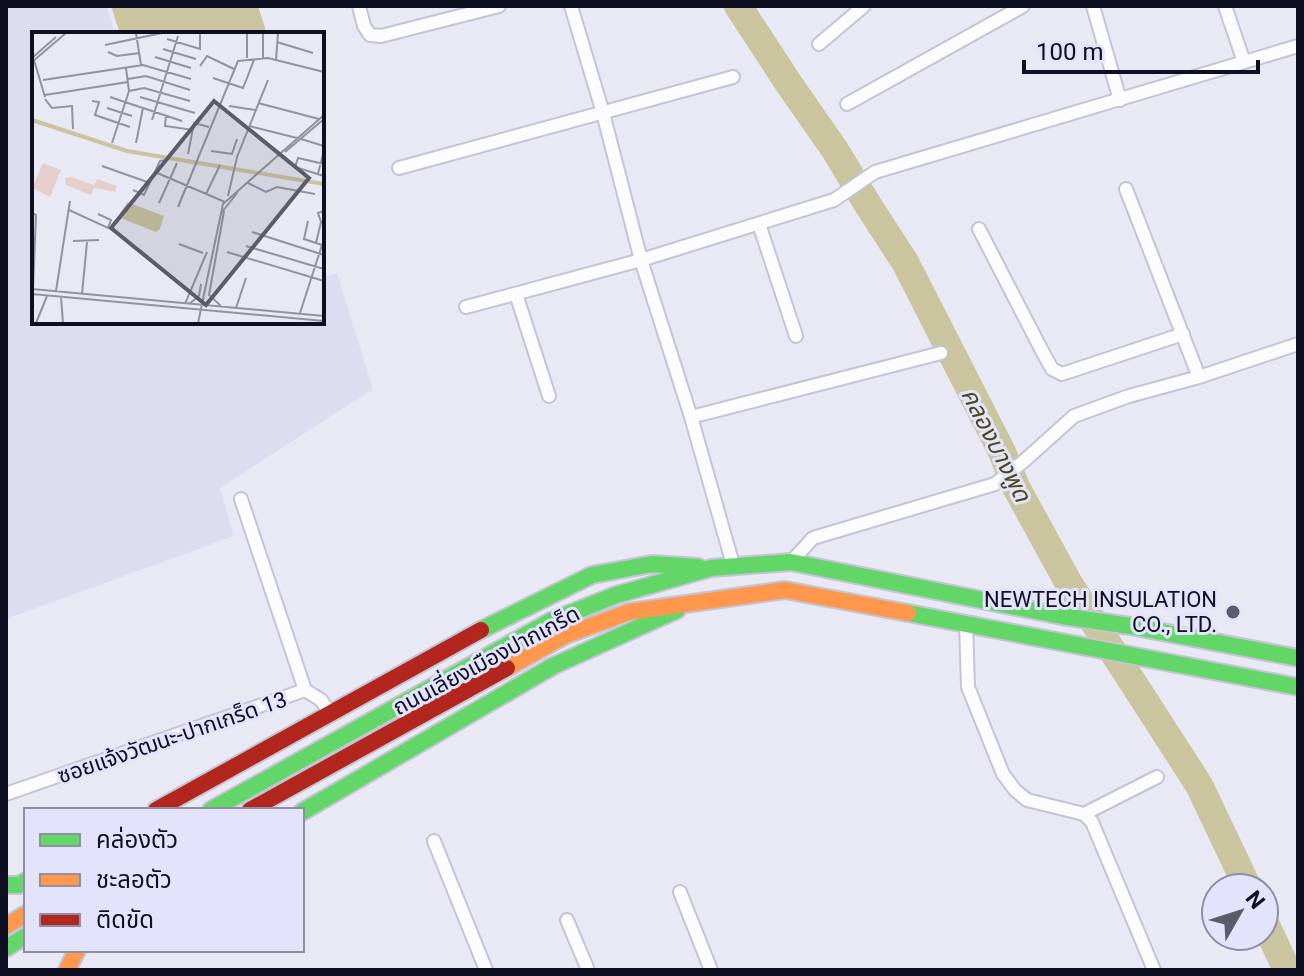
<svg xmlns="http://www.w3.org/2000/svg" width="1304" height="976" viewBox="0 0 1304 976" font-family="Roboto,'Noto Sans Thai',sans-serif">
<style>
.built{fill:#dcddf0}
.water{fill:#cac59e}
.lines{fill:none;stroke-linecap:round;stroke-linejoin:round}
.river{stroke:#cac59e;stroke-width:28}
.street-casing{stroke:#c4c4d4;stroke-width:16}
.fast-casing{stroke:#c4c4d4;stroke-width:20}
.slow-casing{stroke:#c4c4d4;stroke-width:20}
.jam-casing{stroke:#c4c4d4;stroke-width:20}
.street{stroke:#fcfcfe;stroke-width:12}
.fast{stroke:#63d668;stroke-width:16}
.slow{stroke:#ff974d;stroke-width:16}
.jam{stroke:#b3261e;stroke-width:16}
.poi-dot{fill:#5b5b6c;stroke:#e3e4fb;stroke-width:3}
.labels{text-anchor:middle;stroke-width:6;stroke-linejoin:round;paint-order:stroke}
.poi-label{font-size:22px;fill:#0f0f22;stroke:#e3e4fb;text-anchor:end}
.street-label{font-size:22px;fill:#0f0f22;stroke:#e3e4fb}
.water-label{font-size:24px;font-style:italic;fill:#4c4717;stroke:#e3e4fb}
.inset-river{fill:none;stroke:#cac59e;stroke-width:4}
.inset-road{fill:none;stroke:#9292a1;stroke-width:2}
.view{fill:#5b5b6c;fill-opacity:0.15;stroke:#5b5b6c;stroke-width:4}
.inset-edge{fill:none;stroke:#0f0f22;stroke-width:4}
</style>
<rect width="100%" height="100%" fill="#e9e9f5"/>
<path class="built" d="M6,6H107L115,34H34V322H322V278L337,273L373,389L220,488L234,536L6,619Z"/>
<path class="water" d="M111,6H258L267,34H120Z"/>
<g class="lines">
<path class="river" d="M738,6L789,84L835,150L868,205L905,262L1002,452L1016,487L1068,582L1199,785L1248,888
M1264,921L1287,970"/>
<g class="street-casing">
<path id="street" d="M359,6L364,26L370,35L381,36L499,6
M571,6L603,113L641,260L691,417L734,568
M1093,6L1120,100
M1225,6L1244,62
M819,44L864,6
M847,104L1023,6
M399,168L733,77
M1126,189L1199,377
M759,224L796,336
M979,229L1041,349L1052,369L1062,374L1183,334
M516,294L549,396
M466,307L641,260L834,200L875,172L1298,46
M691,417L941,353
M241,499L305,690
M791,562L813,538L995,484L1024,461L1074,416L1129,396L1199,377L1298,344
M966,623L968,687L1003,774L1015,790L1027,800L1084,814L1092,822L1154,970
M6,794L305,690L321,700L330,713
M1084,814L1157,777
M434,841L486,970
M680,892L711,970
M567,920L588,970"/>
</g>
<g class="fast-casing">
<path id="fast" d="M908,613L1298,687
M481,630L592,575L652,564L698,567
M211,810L551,621L616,595L711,568L791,562L1062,616L1130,626L1298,658
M302,812L553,666L677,610
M6,885H19L26,881
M6,948L26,936"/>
</g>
<g class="slow-casing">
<path id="slow" d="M507,668L566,635L629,612L785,590L908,613
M6,926L26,914
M67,970L77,950"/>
</g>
<g class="jam-casing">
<path id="jam" d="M156,810L481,630
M250,810L507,668"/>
</g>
<use href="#street" class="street"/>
<use href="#fast" class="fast"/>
<use href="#slow" class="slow"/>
<use href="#jam" class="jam"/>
</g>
<circle class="poi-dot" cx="1233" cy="612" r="8"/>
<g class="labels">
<g class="poi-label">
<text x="1217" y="607">NEWTECH INSULATION<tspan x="1217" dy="25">CO., LTD.</tspan></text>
</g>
<g class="street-label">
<text transform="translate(486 660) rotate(-28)" y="8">ถนนเลี่ยงเมืองปากเกร็ด</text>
<text transform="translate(172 737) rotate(-19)" y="8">ซอยแจ้งวัฒนะ-ปากเกร็ด 13</text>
</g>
<g class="water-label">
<text transform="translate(996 445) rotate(63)" y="8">คลองบางพูด</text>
</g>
</g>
<g transform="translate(32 32)">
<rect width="292" height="292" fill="#e9e9f5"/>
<path d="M11,131L29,138L18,165L0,156ZM39,145L62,153L65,147L85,154L83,160L62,156L59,163L34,153L33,146Z" fill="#e5cfcc"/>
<path d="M95,170L132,184L128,197L124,200L86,185Z" fill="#cac59e"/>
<path class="inset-river" d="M0,88L95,119L292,152"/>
<path class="inset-road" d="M104,1L109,33M215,1V26M231,1V26M135,7L168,17V1M245,10L281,21M73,13L130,1M131,17L164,27M76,20L85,24L108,21M123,25L159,36M0,26L24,5M2,28L13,65M244,28L246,1M0,30L34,1M168,34L175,24L202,37M181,46L211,56L222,28M96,47L114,44L158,58M11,48L111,33L159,47M97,59L112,56L158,69M13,63L96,50M78,65L150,89M108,65L163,81M13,67L20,76L40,74L41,97M60,69L67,70L63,83L98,95M226,71L287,87M197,74L223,78M75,76L100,84M134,83L133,94L161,98M120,88L146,4M217,94L265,106M269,107L292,114M80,111L97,59L94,36M104,111L111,76M179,119L200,122L205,107M253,120L292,87M156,122L162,91L177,95M292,132L266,126L263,135L292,144M70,134L118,151M123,140L193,170M286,142L292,118M216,151L234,160L245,155L283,162M101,158L112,163L128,129L135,128M174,162L188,133M196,164L205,125L236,48M127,171L145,131M146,175L206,29L236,26L292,40M37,178L76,196L79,188L66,182M190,180L206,160M0,181L4,183L1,257M220,200L292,223M41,209L67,208M284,211L289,190L286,181L292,179M147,212L171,221M214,214L292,237M195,220L292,249M0,257L292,284M24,259L38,169M0,262L292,289M50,262L55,210M29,265L31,291M153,272L175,220M157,272L167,264L169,252M189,274L177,263L192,179M204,276L214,246M268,281L290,213L272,207L276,189M4,291L15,264M166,291L191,172L292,83"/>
<path class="view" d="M182,69L277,146L174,273L79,196Z"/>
<rect width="292" height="292" class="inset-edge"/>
</g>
<rect width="1304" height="976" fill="none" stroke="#0f0f22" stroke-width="16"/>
<rect x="24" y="808" width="280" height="144" fill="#e3e4fb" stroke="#8e8fa4" stroke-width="2"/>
<rect x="40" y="834" width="40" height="12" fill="#63d668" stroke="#8e8fa4" stroke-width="2"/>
<text x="96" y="848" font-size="24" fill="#0f0f22">คล่องตัว</text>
<rect x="40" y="874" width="40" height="12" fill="#ff974d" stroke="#8e8fa4" stroke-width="2"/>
<text x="96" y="888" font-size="24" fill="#0f0f22">ชะลอตัว</text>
<rect x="40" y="914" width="40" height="12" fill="#b3261e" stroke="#8e8fa4" stroke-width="2"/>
<text x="96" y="928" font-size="24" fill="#0f0f22">ติดขัด</text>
<g transform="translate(1240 912) rotate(51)"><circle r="38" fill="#e3e4fb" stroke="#8e8fa4" stroke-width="2"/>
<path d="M0-6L14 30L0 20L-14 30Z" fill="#5b5b6c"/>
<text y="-12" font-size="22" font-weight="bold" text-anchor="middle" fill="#0f0f22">N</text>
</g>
<path d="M1024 60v12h234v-12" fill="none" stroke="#0f0f22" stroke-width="4"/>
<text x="1036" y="60" font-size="24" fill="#0f0f22" stroke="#e3e4fb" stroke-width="6" paint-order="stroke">100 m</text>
</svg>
